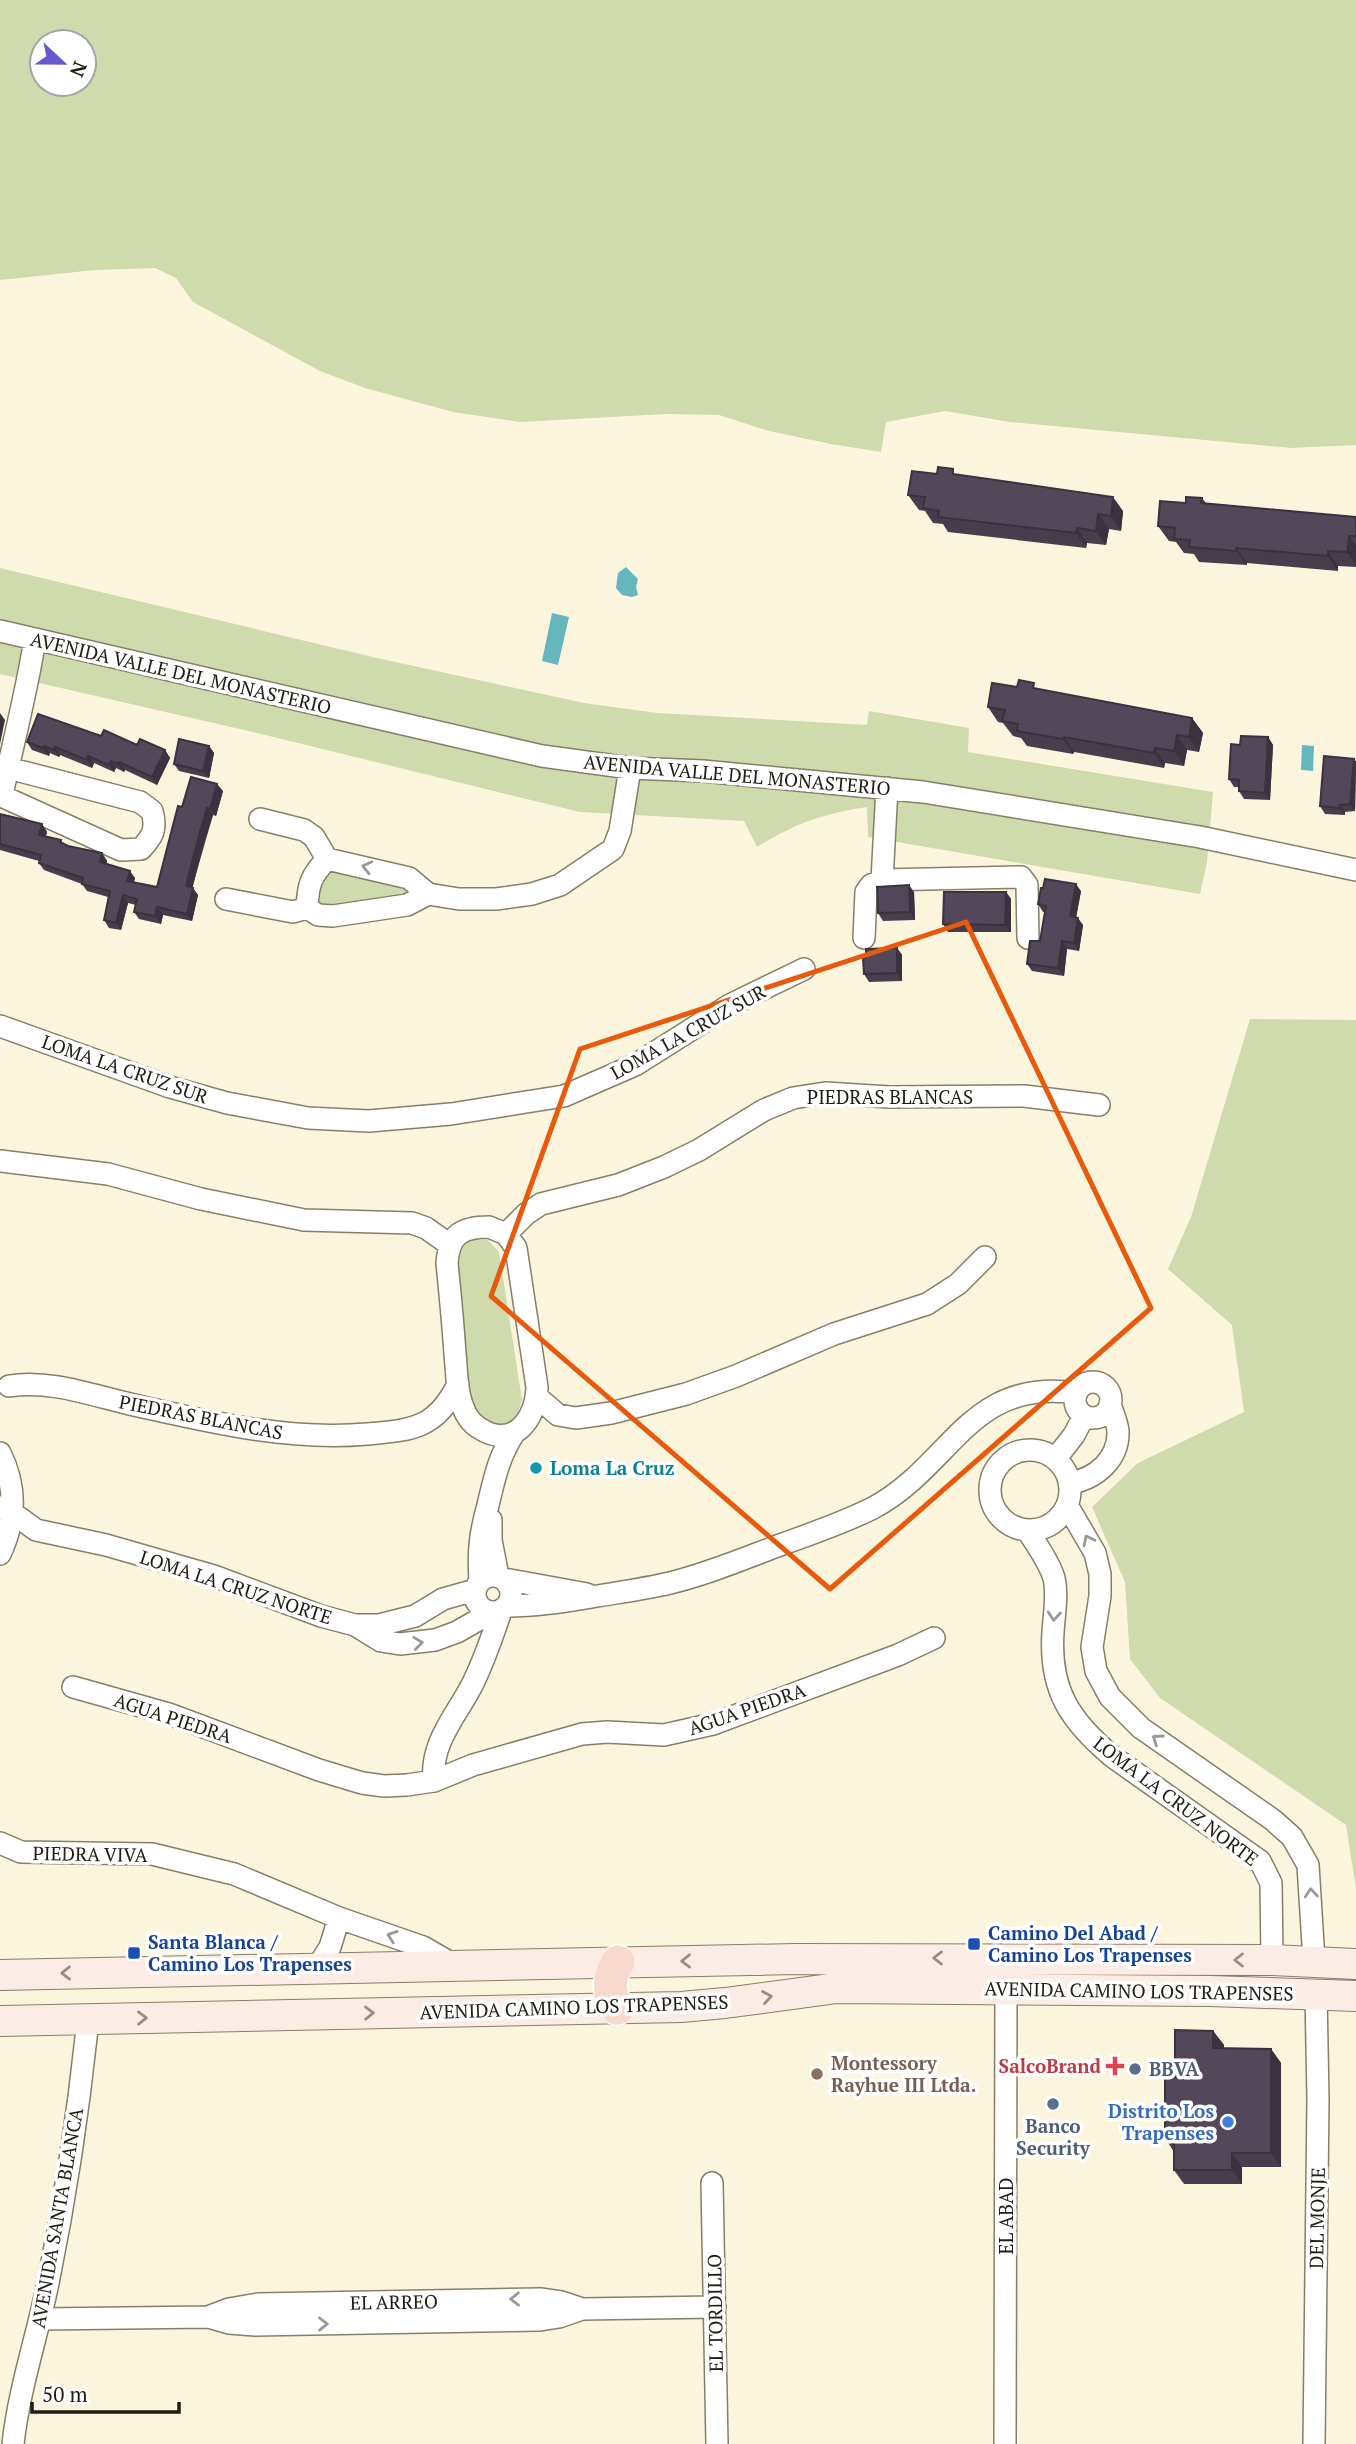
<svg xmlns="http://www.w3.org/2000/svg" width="1356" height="2444" viewBox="0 0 1356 2444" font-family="'PT Serif',serif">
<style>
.green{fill:#cfdaad;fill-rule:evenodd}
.water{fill:#66b6be}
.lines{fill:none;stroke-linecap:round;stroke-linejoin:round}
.street-casing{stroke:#857e69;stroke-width:24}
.secondary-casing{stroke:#857e69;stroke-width:32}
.primary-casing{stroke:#fff;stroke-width:36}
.street{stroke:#fff;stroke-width:21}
.secondary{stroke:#fcece6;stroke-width:30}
.primary{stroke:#f8d9cd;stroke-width:33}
.wall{fill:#473e4d}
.shaded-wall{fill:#3a323f}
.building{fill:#53485a;stroke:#3a323f;stroke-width:2}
.oneway{stroke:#9a9995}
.oneway2{stroke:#988e87}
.marked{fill:none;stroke:#e8590c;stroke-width:5;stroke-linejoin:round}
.culture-dot{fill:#0f9aa8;stroke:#fff;stroke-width:2.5}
.transit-dot{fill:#1a4fb4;stroke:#fff;stroke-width:2.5}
.health-dot{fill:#e0444e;stroke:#fff;stroke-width:2.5}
.service-dot{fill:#5c6f8a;stroke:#fff;stroke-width:2.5}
.education-dot{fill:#8d6e63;stroke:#fff;stroke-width:2.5}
.shop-dot{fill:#3f7fe0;stroke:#fff;stroke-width:2.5}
.labels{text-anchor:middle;stroke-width:7;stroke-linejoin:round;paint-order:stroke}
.street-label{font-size:19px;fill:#1e1c13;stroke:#fff}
.culture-label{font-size:19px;font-weight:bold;fill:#0d838f;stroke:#fff;text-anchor:start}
.transit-label{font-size:19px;font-weight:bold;fill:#164399;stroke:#fff;text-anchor:start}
.education-label{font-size:19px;font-weight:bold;fill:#785e54;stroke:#fff;text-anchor:start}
.health-label{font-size:19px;font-weight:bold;fill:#be3a42;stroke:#fff;text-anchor:end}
.service-label{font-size:19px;font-weight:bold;fill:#4e5e75;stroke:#fff;text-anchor:start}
.shop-label{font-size:19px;font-weight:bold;fill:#366cbe;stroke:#fff;text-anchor:end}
</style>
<rect width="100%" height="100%" fill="#fcf5de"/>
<path class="green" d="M0,0H1356V445L1291,448L1010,422L945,411L886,422L881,452L831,444L769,431L719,415L666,414L520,422L453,412L365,388L320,371L193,302L176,278L155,268L95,270L0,280ZM42,42H84V84H42Z
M0,568L377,658L584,703L657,713L867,725L869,711L969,728L968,752L1213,792L1207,862L1200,894L868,837L867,807C822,814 796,823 757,847L744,821L580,812L257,733L0,674Z
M325,869L409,883L410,896L336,910L316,905L315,883Z
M1250,1019L1356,1020V1889L1346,1825L1160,1698L1130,1659L1125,1582L1092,1507L1138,1463L1244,1412L1232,1325L1168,1269L1191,1217Z
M470,1239L488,1240L499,1252L522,1400C520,1405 519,1412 516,1416C506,1429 484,1426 475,1415C471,1410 469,1404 466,1399L452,1258L457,1248Z"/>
<path class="water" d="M626,567L638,579L636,587L638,595L632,597L622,595L616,588L618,573Z
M552,613L569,617L558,665L542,661Z
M1302,745L1314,746L1313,771L1301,770Z"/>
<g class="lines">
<g class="street-casing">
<path id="street" d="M0,631L542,756L630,768L703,771L923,792L1200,837L1356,870
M8,768L140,802L152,811C157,829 153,836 141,849L121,850L6,798L3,790C14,740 27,690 35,639
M260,819L304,830L314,837L327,859
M882,880L887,788
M226,899L293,912L307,908
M307,908L318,915L333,916L407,905L428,894L459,899H496L532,894L560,885L613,849L620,831L630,768
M307,908C308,884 311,876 327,859L409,878L428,894
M864,938L866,892L871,885L882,880L1021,877L1027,885L1028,938
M0,1026L170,1087L227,1103L308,1118L369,1121L451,1114L564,1096L635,1065L730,1005L804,969
M0,1161L108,1174L201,1199L304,1220L412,1223L426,1228L450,1245
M489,1227L506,1234L516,1248L537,1387C536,1420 513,1450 479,1428C471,1423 466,1416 463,1407C456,1391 457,1371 455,1354C453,1323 450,1293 447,1263C449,1234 462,1227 489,1227Z
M506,1234L526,1214L541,1204L618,1185L664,1167L699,1150L764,1110L793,1098L825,1093L889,1097L1024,1096L1099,1105
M1075 1400a18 18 0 1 1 36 0a18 18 0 1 1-36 0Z
M9,1386C50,1379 94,1396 134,1405C210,1422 288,1441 367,1434C412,1430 436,1429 458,1384
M536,1396L558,1415L576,1418L611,1413L686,1394L736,1376L834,1334L927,1304L958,1284L985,1257
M990 1490a40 40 0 1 1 80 0a40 40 0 1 1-80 0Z
M0,1453C17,1487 16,1520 0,1554
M1056,1458L1074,1435L1084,1416
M1070,1483C1096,1479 1119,1459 1118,1431C1117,1422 1113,1413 1110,1404
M1067,1505L1095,1553L1100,1574V1596L1092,1647L1096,1671L1110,1697L1141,1728L1273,1820L1292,1837L1308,1865L1314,1961
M0,1507L14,1514L36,1530L106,1545L214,1576L321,1616L355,1625L381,1641L400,1644L435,1640L457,1632L490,1613
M491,1520V1540L498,1576
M1028,1531C1037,1546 1049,1561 1054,1578C1058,1595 1054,1615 1053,1632C1049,1690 1070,1721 1113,1757L1260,1861L1271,1883L1272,1960
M475 1594a18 18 0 1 1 36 0a18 18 0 1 1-36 0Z
M504,1579L587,1594
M480,1581C478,1551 480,1534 488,1505C495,1476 498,1459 514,1433
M508,1606C539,1606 566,1601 597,1596C621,1592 645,1589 670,1583C707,1574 743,1559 780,1545C811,1534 843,1523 873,1508C953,1465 968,1378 1076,1393
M355,1625H379L415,1616L443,1599L475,1590
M73,1687L169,1714L319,1770L362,1783L384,1786L407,1785L434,1781L473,1765L582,1734L607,1732L664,1735L713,1724L898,1655L934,1638
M434,1781C430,1744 455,1717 471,1687C484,1662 492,1637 501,1611
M0,1843L21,1852L152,1854L234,1874L339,1918
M317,1968L330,1947L339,1918L423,1947L454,1965
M712,2183L717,2444
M208,2317L229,2309L258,2304L540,2299L561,2302L582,2309
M41,2319L208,2317L229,2323L255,2325L540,2320L559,2317L582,2309L715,2307
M13,2444C19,2389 37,2337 48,2283C66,2195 79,2108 88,2019
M1005,2444L1006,1988
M1314,2444L1318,2099L1316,1993"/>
</g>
<g class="secondary-casing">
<path id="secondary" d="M0,1975L795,1959L1272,1960L1356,1964
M0,2021L681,2007L725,2003L837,1988L1210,1991L1356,1996"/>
</g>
<g class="primary-casing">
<path id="primary" d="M617,2008C608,1992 608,1978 618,1962"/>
</g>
<use href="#street" class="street"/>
<use href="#secondary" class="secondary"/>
<use href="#primary" class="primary"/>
</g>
<path class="wall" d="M937,474L958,475L1123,511L1121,531L1109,529L1106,545L1087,543L1086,548L948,532L943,524L933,523L925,511L919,510L908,495Z
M1202,498L1206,503L1356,517V567L1338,566V571L1247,563V565L1199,562L1194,554L1184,553L1176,542L1169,541L1158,526L1186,503Z
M1017,687L1039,689L1192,718L1203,733L1199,752L1187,750L1184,766L1165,763L1164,768L1074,752L1073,754L1027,746L1021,738L1013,736L1003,723L998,722L988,707Z
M101,736L137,745L165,750L170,758L157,785L125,770L124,772L116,768L114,772L94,763L92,768L60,755L59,757L50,753L49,756L32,750L27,742Z
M1268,737L1273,745L1270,800L1244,799L1239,791V787H1234L1229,779L1240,745Z
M209,746L214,753L209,778L179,771L174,764Z
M1354,759L1356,762L1355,811L1345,812V815L1325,814L1320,806Z
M223,791L216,816L213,815L192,888L198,895L192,921L163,915L161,924L139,919L134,912L136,905L128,903L121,930L109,928L104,920L108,897L87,891L82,884L44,870L39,863V861L0,850V814L42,824L47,832L46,836L61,840L63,844L68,846L102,853L107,861L106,864L135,878L134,882L157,887L182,807Z
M1081,891L1076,917L1083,925L1079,951L1067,949L1064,976L1032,971L1027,964L1040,941L1045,912H1043L1038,904Z
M914,892L915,920L883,921L878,913Z
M1006,892L1011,899V932H948L943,924Z
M897,948L902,955V981L869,982L864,974L866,957Z
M1213,2031L1224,2045V2049H1271L1281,2063V2167H1242V2184H1184L1174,2170V2152L1165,2138L1175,2077Z"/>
<path class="shaded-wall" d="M1113,497L1123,511L1121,531L1111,516Z
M1098,514L1109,529L1106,545L1096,531Z
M1077,528L1087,543L1086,548L1076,533Z
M1349,536L1356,546V565L1347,552Z
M1236,548L1247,563V565L1236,551Z
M1328,551L1338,566V571L1328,556Z
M0,713L5,720L0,744Z
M1192,718L1203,733L1199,752L1189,737Z
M1177,735L1187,750L1184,766L1174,751Z
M1064,737L1074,752L1073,754L1063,739Z
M1268,737L1273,745L1270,800L1265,793Z
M44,746L50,753L49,756L43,748Z
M209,746L214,753L209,778L203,771Z
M55,747L60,755L59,757L54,750Z
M1155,748L1165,763L1164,768L1154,753Z
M165,750L170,758L157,785L152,777Z
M88,756L94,763L92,768L87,760Z
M1354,759L1356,762L1355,811L1350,804Z
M111,761L116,768L114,772L109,765Z
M119,762L125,770L124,772L118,764Z
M217,784L223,791L216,816L210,809Z
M1340,805L1345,812V815L1340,808Z
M207,808L213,815L204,842L191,894L186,886L199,835Z
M42,824L47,832L44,842L39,835Z
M102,853L107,861L105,870L100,862Z
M130,871L135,878L132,888L127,881Z
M1076,884L1081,891L1075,924L1070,916Z
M909,885L914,892L915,920L910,912Z
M193,888L198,895L192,921L187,914Z
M1006,892L1011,899V932L1005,925Z
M123,895L128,903L121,930L116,923Z
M157,907L163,915L161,924L155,916Z
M1078,918L1083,925L1079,951L1074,943Z
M1062,941L1067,949L1064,976L1058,968Z
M897,948L902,955V981L897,973Z
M1213,2031L1224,2045L1223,2063L1213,2048Z
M1271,2049L1281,2063V2167L1271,2153Z
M1232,2153L1242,2167V2184L1232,2170Z"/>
<path class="building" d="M938,467L953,469V474L1113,497L1111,516L1098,514L1096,531L1077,528L1076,533L938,517L939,511L923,508L925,497L908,495L912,471L937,474Z
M1186,497L1202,498L1201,503L1356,517V536H1349L1347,552L1328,551V556L1236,548V551L1189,547L1190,540L1174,539L1175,528L1158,526L1160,501L1186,503Z
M1019,680L1034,683L1033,688L1192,718L1189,737L1177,735L1174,751L1155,748L1154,753L1064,737L1063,739L1017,731L1018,724L1002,721L1005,710L988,707L992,683L1017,687Z
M38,714L101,736L104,730L137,745L140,739L165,750L152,777L119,762L118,764L111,761L109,765L88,756L87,760L55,747L54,750L44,746L43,748L27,742Z
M1241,736L1268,737L1265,793L1239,791V780L1229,779L1231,744L1240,745Z
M179,739L209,746L203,771L174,764Z
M1324,756L1354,759L1350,804L1340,805V808L1320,806Z
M191,777L217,784L210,809L207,808L199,835L186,886L193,888L187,914L157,907L155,916L134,912L137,899L123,895L116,923L104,920L110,891L82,884L83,878L39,863L41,855L0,844V814L42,824L39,835L61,840L60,842L68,846L102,853L100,862L130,871L127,881L157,887L178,806L182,807Z
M1045,879L1076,884L1070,916L1078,918L1074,943L1062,941L1058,968L1027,964L1030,941H1040L1046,906L1038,904L1041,888H1043Z
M909,885L910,912L878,913L877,887Z
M944,892H1006L1005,925L943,924Z
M897,948V973L864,974L863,958L866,957V949Z
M1175,2030L1213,2031V2048L1271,2049V2153H1232V2170H1174V2138H1165V2077H1175Z"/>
<defs><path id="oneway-chevron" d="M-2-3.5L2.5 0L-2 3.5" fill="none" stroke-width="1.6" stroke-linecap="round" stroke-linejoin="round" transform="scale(1.75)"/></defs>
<g class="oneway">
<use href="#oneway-chevron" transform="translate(367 867) rotate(-167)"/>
<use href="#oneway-chevron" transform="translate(1088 1540) rotate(-117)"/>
<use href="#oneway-chevron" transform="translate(1054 1616) rotate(95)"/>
<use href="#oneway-chevron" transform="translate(418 1643) rotate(-7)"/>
<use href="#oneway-chevron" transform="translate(1157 1739) rotate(-145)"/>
<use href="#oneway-chevron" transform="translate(1311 1893) rotate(-95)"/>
<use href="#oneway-chevron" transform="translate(392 1936) rotate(-161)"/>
<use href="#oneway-chevron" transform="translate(515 2299) rotate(179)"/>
<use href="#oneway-chevron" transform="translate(323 2324) rotate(-1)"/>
</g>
<g class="oneway2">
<use href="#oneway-chevron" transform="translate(938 1958) rotate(180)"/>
<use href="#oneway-chevron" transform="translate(1239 1960) rotate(-180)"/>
<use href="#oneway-chevron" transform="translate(686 1961) rotate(179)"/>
<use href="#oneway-chevron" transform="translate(66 1973) rotate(179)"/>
<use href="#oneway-chevron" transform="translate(767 1997) rotate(-9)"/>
<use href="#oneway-chevron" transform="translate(369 2013) rotate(-1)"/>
<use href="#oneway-chevron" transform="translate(142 2018) rotate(-1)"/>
</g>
<path class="marked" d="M966,922L1151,1308L830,1589L491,1296L580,1049Z"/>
<circle class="culture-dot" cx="536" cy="1468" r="7"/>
<g class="transit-dot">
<rect x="967" y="1937" width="14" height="14" rx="3.5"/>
<rect x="127" y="1946" width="14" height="14" rx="3.5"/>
</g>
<path class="health-dot" d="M1111.5 2055.5h7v7h7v7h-7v7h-7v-7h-7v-7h7z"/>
<g class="service-dot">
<circle cx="1135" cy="2069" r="7"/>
<circle cx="1053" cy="2104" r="7"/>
</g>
<circle class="education-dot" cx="817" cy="2074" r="7"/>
<circle class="shop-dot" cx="1228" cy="2122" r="7"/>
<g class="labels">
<g class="street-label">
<text transform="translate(181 673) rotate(13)" y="7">AVENIDA VALLE DEL MONASTERIO</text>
<text transform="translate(737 775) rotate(5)" y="7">AVENIDA VALLE DEL MONASTERIO</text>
<text transform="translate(688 1032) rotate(-29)" y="7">LOMA LA CRUZ SUR</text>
<text transform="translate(125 1069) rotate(19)" y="7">LOMA LA CRUZ SUR</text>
<text x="890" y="1104">PIEDRAS BLANCAS</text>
<text transform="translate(201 1417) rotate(11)" y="7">PIEDRAS BLANCAS</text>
<text transform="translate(236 1587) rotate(18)" y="7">LOMA LA CRUZ NORTE</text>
<text transform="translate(747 1709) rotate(-19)" y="7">AGUA PIEDRA</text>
<text transform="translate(173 1718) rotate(18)" y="7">AGUA PIEDRA</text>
<text transform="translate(1176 1801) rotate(37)" y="7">LOMA LA CRUZ NORTE</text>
<text transform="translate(90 1854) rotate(1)" y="7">PIEDRA VIVA</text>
<text transform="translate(1139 1991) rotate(1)" y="7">AVENIDA CAMINO LOS TRAPENSES</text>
<text transform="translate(574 2007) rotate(-2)" y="7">AVENIDA CAMINO LOS TRAPENSES</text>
<text transform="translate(1006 2216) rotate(-90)" y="7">EL ABAD</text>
<text transform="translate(57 2218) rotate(-80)" y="7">AVENIDA SANTA BLANCA</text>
<text transform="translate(1317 2218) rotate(-89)" y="7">DEL MONJE</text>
<text transform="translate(394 2302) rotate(-1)" y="7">EL ARREO</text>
<text transform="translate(715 2313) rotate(-91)" y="7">EL TORDILLO</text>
</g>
<g class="culture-label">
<text x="550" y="1475">Loma La Cruz</text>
</g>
<g class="transit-label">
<text x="988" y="1940">Camino Del Abad /<tspan x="988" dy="22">Camino Los Trapenses</tspan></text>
<text x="148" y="1949">Santa Blanca /<tspan x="148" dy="22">Camino Los Trapenses</tspan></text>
</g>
<g class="education-label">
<text x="831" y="2070">Montessory<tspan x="831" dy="22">Rayhue III Ltda.</tspan></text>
</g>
<g class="health-label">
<text x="1101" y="2073">SalcoBrand</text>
</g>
<g class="service-label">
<text x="1149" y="2076">BBVA</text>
<text x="1053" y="2133" text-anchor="middle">Banco<tspan x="1053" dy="22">Security</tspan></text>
</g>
<g class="shop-label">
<text x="1214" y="2118">Distrito Los<tspan x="1214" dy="22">Trapenses</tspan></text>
</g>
</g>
<g transform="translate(63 63) rotate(112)"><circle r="33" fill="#ffffff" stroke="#a5a4a1" stroke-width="2"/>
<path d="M0-5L12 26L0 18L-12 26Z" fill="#6859d3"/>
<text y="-10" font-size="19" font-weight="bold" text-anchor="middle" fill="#1e1c13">N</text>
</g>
<path d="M32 2402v10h147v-10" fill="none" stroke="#1e1c13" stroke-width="3.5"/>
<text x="42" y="2402" font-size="21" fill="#1e1c13" stroke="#ffffff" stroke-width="5" paint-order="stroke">50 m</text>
</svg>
